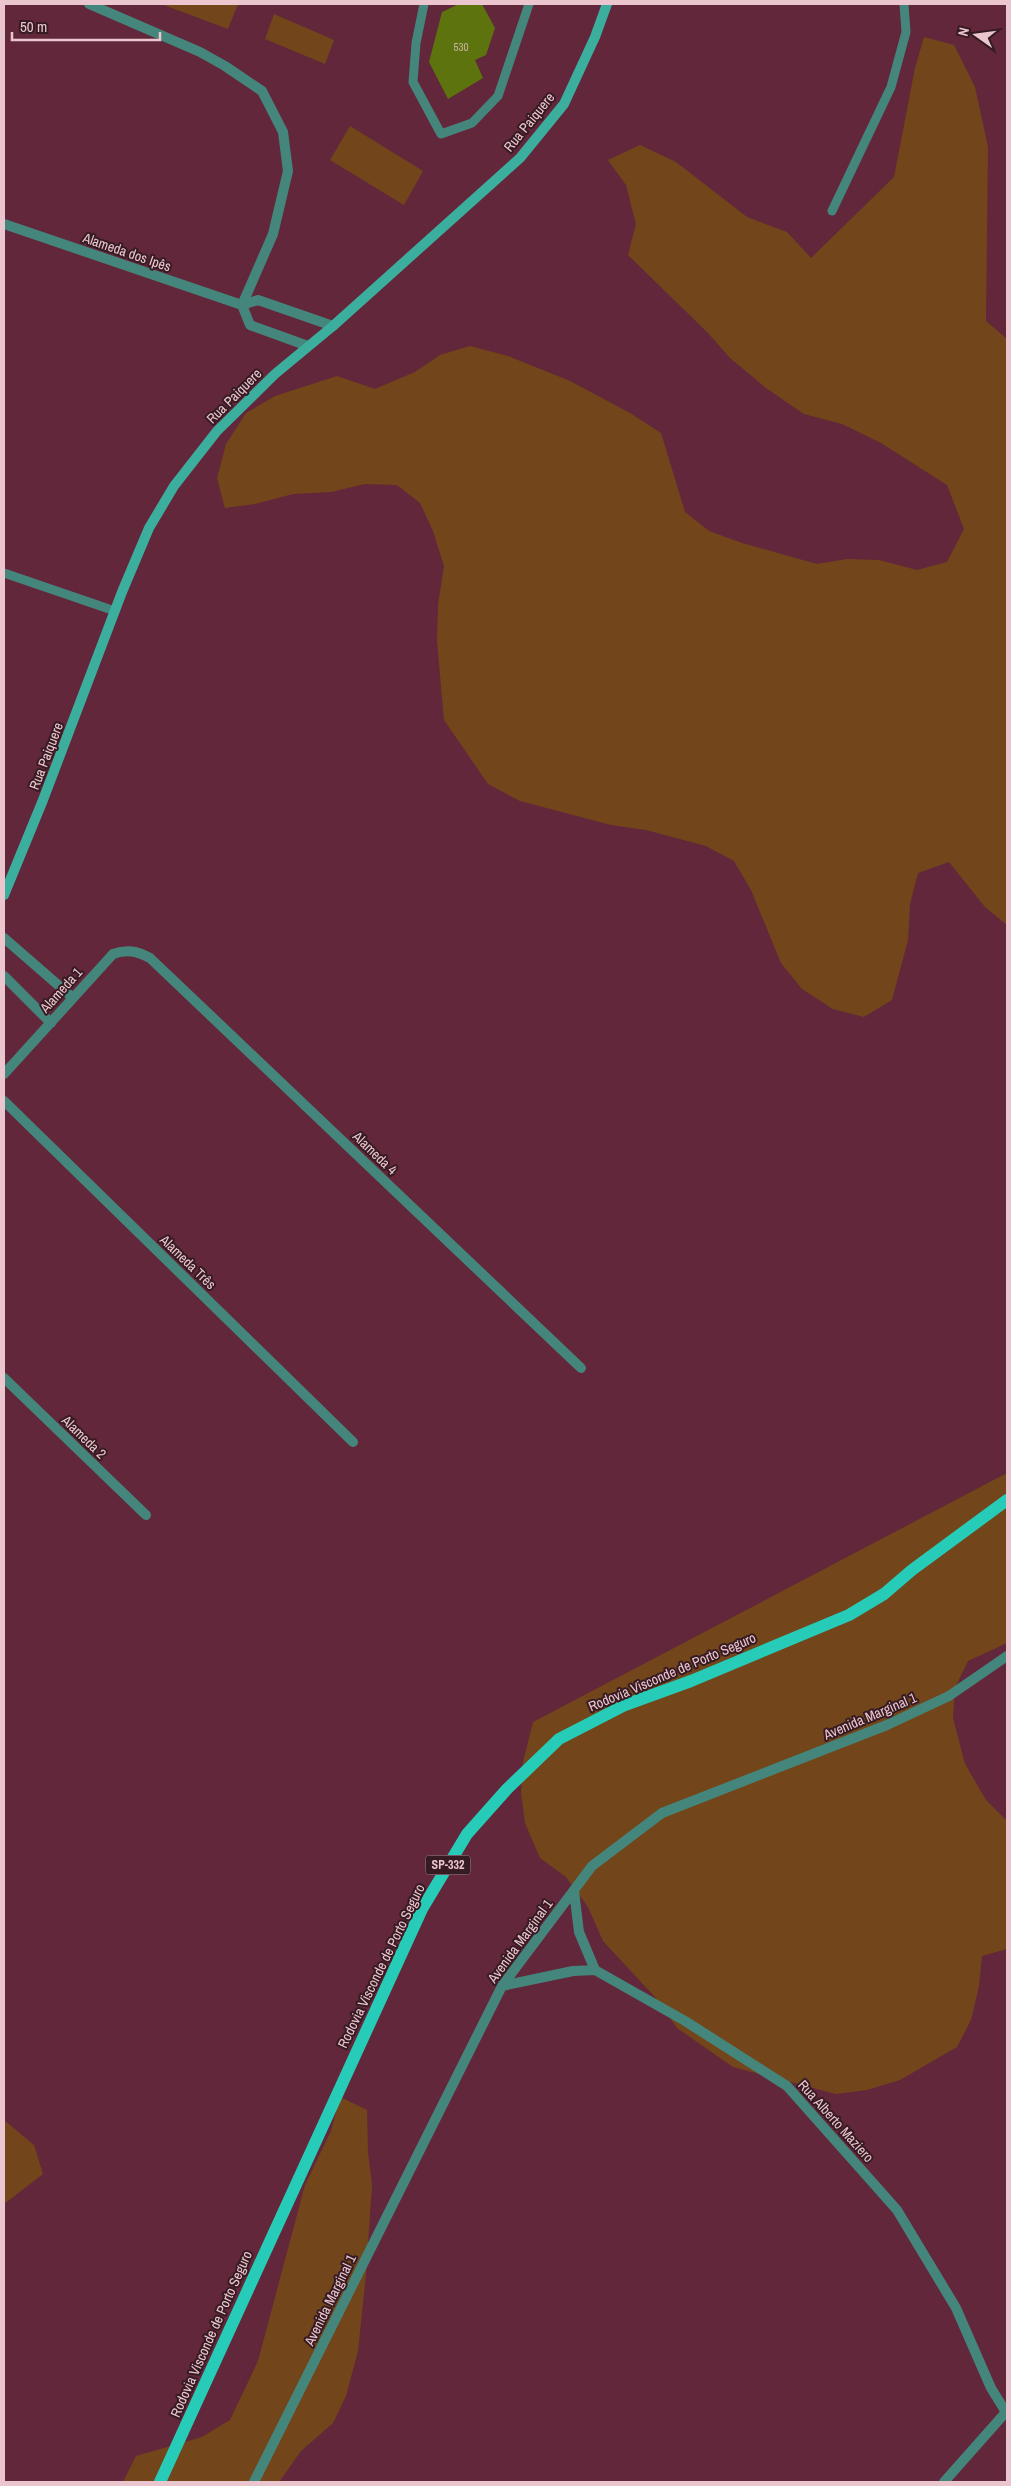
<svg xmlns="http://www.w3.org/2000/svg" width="1011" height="2486" viewBox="0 0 1011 2486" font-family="'Archivo Narrow',sans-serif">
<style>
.green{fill:#72461a}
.building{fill:#5d740e}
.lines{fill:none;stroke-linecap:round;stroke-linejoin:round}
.lane{stroke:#45867c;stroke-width:9}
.street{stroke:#45867c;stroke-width:10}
.secondary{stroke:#3cae9e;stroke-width:10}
.primary{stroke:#27ccb8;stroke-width:12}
.labels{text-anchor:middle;stroke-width:4;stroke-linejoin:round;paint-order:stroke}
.number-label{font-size:11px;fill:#c8b29f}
.shield{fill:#361b23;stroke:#b5939b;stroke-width:1}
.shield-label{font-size:12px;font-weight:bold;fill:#ecc6cf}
.street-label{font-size:14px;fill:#ecc6cf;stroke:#361b23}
</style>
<rect width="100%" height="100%" fill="#62273a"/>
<path class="green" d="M161,4H238L228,29Z
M274,14L334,40L325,64L265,39Z
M924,37L954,45L975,87L988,147L986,321L1007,339V925L985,907L949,862L918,873L910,904L908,940L892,1000L864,1017L833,1009L802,989L781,963L751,890L734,861L706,846L646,830L611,825L520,801L488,784L444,720L437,641L438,605L444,566L433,531L420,503L397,485L365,484L331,492L293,494L255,504L225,508L217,478L226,444L246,413L275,396L337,376L375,389L415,372L440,355L470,346L508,356L570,381L630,413L661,433L685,512L709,531L742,543L817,564L847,559L879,560L917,570L947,562L964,529L947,485L881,443L842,424L804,414L766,388L730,358L708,333L628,255L636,224L626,185L608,160L640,145L676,162L747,217L787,232L811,258L894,177L915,68Z
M350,126L423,171L404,205L330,160Z
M1007,1473V1643L968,1661L955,1688L953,1718L965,1764L986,1800L1007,1821V1949L982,1956L979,1986L971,2020L957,2047L900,2080L867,2090L836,2094L733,2067L677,2028L655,1997L603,1941L588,1907L566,1877L540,1858L525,1823L521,1792L523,1762L533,1722Z
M340,2097L367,2110L368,2153L372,2185L366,2274L358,2351L346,2396L333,2423L301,2451L279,2482H123L136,2456L202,2437L230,2420L258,2361L305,2185L331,2131Z
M4,2120L34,2145L43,2174L4,2204Z"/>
<path class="building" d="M459,4H482L495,28L486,55L475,60L483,78L448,99L429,62L442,12Z"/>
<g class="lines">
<path class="lane" d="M424,4L416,43L413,82L441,134L472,123L498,96L529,4
M832,211L891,87L906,32L904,4
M4,573L115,611"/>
<path class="street" d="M89,4L200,52L225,66L262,91L283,132L288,171L273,234L242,305
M4,224L242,305
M242,305L258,300L333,326
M242,305L250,325L308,346
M4,938L73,998
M4,976L51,1023
M4,1074L113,954C127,949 137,951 150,958L581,1368
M4,1101L353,1442
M4,1378L146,1515
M574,1891L579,1932L595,1970L685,2021L787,2086L897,2210L956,2308L991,2388L1007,2414
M502,1986L573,1971L595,1970
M254,2482L502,1986L592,1866L662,1813L887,1725L949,1696L1007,1656
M944,2482L1006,2412"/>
<path class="secondary" d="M4,895L43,800L122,592L149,528L174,486L217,431L275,374L333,326L520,158L564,104L595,37L607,4"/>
<path class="primary" d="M160,2482L422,1909L467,1834L507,1789L559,1739L625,1705L691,1681L849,1615L884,1594L912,1570L1007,1500"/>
</g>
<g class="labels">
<g class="number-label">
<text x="461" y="51">530</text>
</g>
<rect class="shield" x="425.5" y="1855.5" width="45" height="19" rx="4"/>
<g class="shield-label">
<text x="448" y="1869">SP-332</text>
</g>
<g class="street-label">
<text transform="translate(529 122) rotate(-51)" y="5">Rua Paiquere</text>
<text transform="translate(127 252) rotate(19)" y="5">Alameda dos Ipês</text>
<text transform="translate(234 396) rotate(-45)" y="5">Rua Paiquere</text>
<text transform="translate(46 756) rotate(-69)" y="5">Rua Paiquere</text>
<text transform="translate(61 990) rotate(-48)" y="5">Alameda 1</text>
<text transform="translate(375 1153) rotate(44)" y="5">Alameda 4</text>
<text transform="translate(188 1262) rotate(44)" y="5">Alameda Três</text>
<text transform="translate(84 1437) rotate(44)" y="5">Alameda 2</text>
<text transform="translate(672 1672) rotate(-23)" y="5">Rodovia Visconde de Porto Seguro</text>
<text transform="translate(870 1716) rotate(-23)" y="5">Avenida Marginal 1</text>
<text transform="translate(520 1941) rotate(-54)" y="5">Avenida Marginal 1</text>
<text transform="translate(381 1966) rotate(-64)" y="5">Rodovia Visconde de Porto Seguro</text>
<text transform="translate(836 2121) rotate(48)" y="5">Rua Alberto Maziero</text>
<text transform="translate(330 2300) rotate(-64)" y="5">Avenida Marginal 1</text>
<text transform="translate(211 2334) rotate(-66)" y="5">Rodovia Visconde de Porto Seguro</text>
</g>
</g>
<rect width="1011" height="2486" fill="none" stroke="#ecc6cf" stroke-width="10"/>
<g transform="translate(976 35) rotate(284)" stroke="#361b23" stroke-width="4" paint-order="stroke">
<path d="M0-4L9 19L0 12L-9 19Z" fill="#ecc6cf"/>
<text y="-8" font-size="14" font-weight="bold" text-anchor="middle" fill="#ecc6cf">N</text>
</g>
<path d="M12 32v8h148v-8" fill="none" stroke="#ecc6cf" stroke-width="2.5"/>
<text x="20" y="32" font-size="15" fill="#ecc6cf" stroke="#361b23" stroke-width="4" paint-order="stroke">50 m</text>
</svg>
